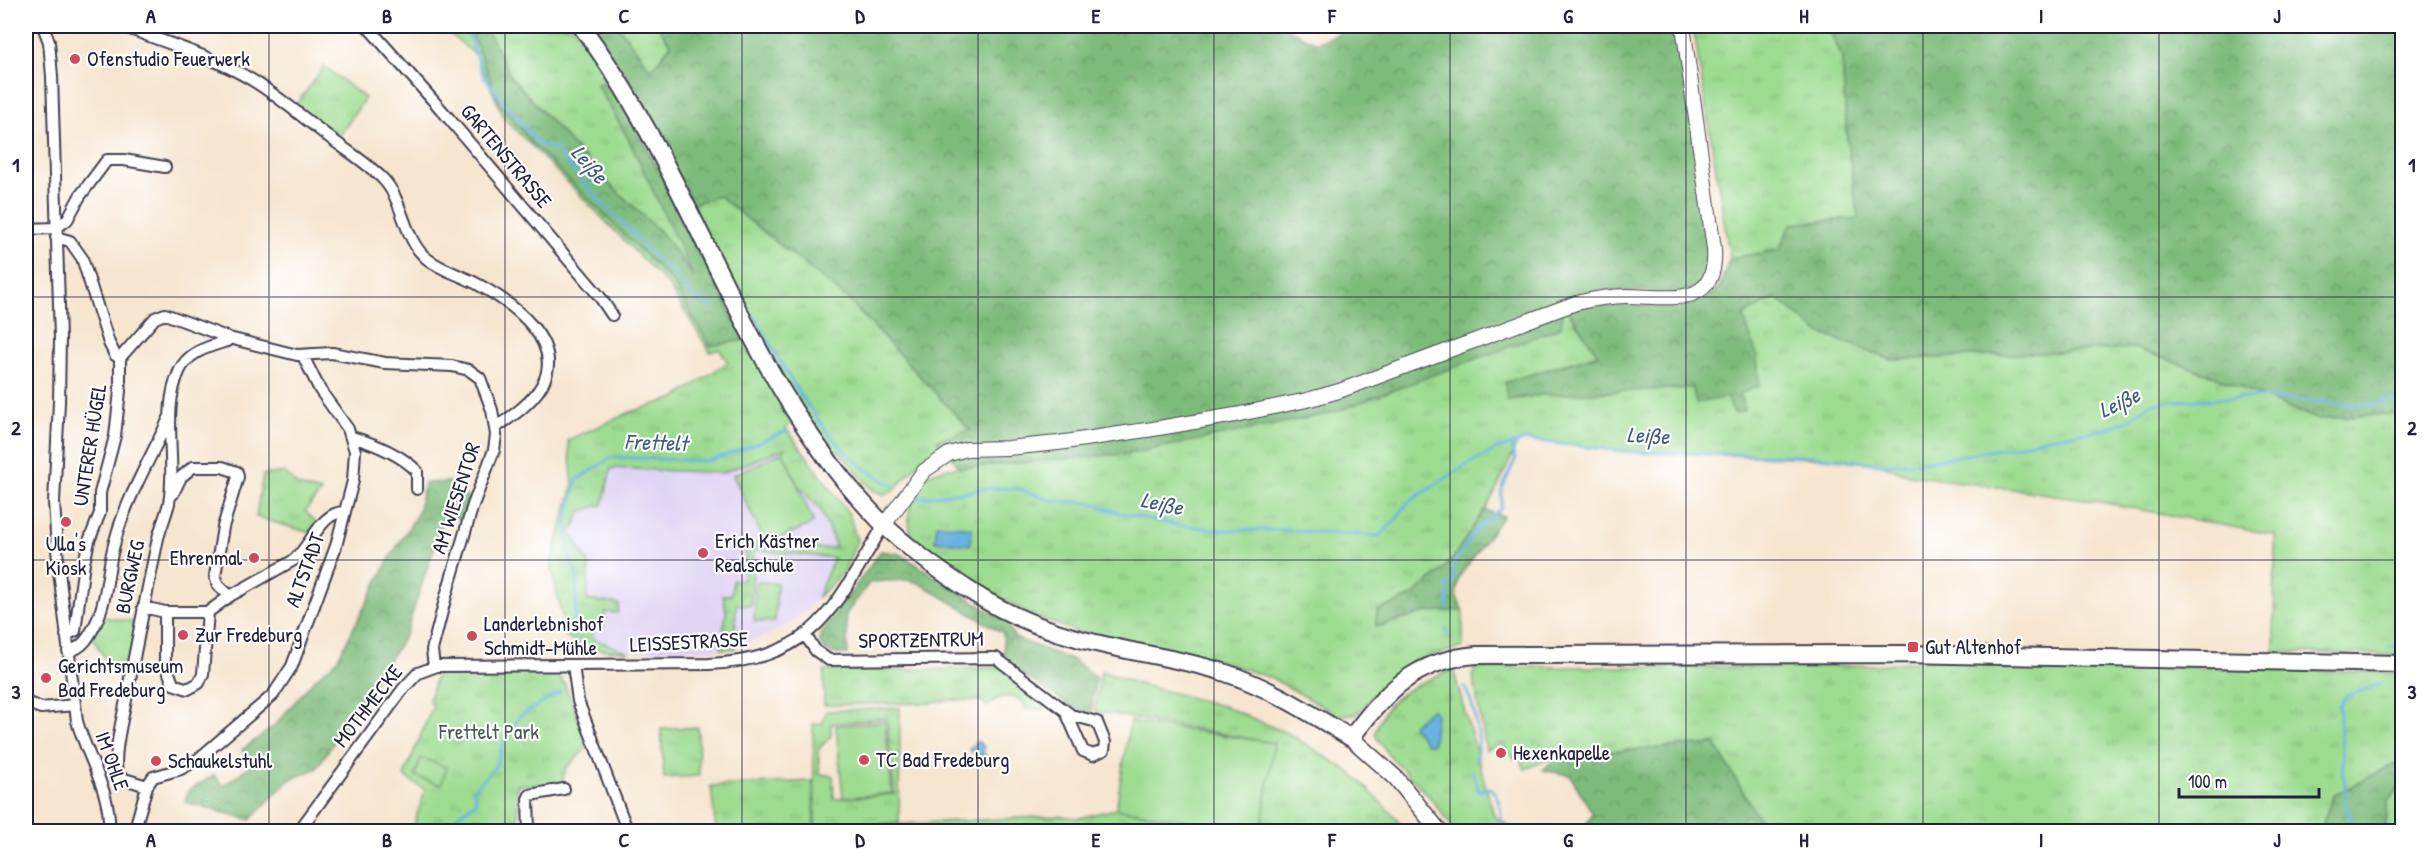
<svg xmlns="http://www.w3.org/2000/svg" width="2428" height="857" viewBox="0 0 2428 857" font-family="'Patrick Hand',sans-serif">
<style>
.built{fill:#e0d4f4}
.grass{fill:url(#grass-tufts);stroke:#5f7e66;stroke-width:1.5;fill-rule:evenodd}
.forest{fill:url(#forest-crowns);stroke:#506e5a;stroke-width:1.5}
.pitch{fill:#9cdb90;stroke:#5f7e66;stroke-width:1.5}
.water{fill:#69b3e1;stroke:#466a8e;stroke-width:1.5}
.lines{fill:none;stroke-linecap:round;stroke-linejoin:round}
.stream{stroke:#69b3e1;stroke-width:3}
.minor-casing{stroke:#423f51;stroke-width:14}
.tertiary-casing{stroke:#423f51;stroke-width:16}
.secondary-casing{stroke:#423f51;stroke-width:18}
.primary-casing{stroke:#423f51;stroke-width:20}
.minor{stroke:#fff;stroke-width:10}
.tertiary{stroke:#fff;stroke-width:14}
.secondary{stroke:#fff;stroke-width:15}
.primary{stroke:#fff;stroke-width:16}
.grid{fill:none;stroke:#22223b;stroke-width:1.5;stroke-opacity:0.55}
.poi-dot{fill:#d1495b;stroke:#fff;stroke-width:2}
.labels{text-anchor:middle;stroke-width:4.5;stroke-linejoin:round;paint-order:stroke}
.poi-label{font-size:21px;fill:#22223b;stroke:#fff;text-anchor:start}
.street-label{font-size:21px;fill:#22223b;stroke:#fff}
.park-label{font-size:21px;fill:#475a54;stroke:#fff}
.water-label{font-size:22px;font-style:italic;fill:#3e5c7d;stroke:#fff}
.neatline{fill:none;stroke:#22223b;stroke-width:2}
.grid-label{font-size:20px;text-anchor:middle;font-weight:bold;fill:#22223b}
</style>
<defs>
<pattern id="grass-tufts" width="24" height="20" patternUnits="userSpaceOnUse" patternTransform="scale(1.5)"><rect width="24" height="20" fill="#9cdb90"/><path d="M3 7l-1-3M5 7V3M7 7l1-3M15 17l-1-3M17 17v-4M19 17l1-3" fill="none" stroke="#86bc7d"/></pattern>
<pattern id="forest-crowns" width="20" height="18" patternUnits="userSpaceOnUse" patternTransform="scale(1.5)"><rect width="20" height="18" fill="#7dbb7a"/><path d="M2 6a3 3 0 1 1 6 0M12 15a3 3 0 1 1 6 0" fill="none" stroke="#669865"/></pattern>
</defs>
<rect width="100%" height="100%" fill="#fff"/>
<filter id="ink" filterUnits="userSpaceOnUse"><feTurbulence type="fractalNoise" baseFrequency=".0167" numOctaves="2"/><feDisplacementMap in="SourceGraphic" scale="12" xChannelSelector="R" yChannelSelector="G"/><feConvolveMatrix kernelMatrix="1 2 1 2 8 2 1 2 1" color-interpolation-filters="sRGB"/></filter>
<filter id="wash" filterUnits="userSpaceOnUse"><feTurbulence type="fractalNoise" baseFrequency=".008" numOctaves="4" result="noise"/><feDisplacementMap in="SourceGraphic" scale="24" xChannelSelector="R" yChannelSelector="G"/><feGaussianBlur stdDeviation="1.35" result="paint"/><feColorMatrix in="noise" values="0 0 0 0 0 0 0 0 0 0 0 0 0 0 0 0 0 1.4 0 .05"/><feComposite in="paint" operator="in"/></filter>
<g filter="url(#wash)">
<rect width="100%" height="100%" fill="#f6e5cf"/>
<path class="built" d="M786,447L805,451L849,514L857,541L843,573L793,622L768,635L744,643L735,649L629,652L583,648L566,636L551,564L573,485L611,467L722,473Z"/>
<path class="grass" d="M440,26H469L500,105L532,143L673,283L710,346L744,340L687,225L610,82L597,85L628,138L696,280L664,236L597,172L511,77L485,26H574L608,73L662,172L793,422L786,428L849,514L857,541L843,573L817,598L834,558L754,550L751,606L736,604L735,649H721L726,612L723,595H731L733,580H743L747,542L823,549L836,547L820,509L798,486L783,452L785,448L722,473L611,468L603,505L581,511L571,533L589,564L587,600L619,604L618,613L605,612L604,627H593V639L629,652L583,648L566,636L551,564L573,485L568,440L631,412L675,398L728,362L719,349L710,352L669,286L504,118L476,55Z
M618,26H658L671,45L651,70Z
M1693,26H1828L1842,57L1847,139L1859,218L1791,224L1779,250L1730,258Z
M324,66L365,98L339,137L296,105Z
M719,196L848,299L970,430L938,441L947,451L923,458L892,492L884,494L872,490L839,451L834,453C774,376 735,291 692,204Z
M1776,297L1818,332L1892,360L2134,348L2206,373L2317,419L2397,413L2402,410V655L2274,652L2275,535L2085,499L1909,475L1880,464L1845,459L1632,452L1526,440L1517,443C1496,495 1462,562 1414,594C1404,602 1389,606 1377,611L1376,627L1426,612L1463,610V647L1414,661L1380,688L1356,715H1338L1272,678L1229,664L1168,648L1075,631L1027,613L969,581L911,536C907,517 909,490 925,477C930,472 941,471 948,468L1133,453L1562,303L1598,354L1506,382L1508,400L1541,395L1693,388L1727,397L1734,413L1745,410L1739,394L1757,356L1743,315Z
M284,472L298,486L321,492L305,511L317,523L311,533L256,517L263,475Z
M103,617L137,622L128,666L109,665L92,637Z
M1928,660L2402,673V760L2333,796L2320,831H1766L1715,744L1559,755L1525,769L1519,756L1515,759L1502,744L1486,750L1473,675L1475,667H1779L1875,665Z
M1003,668L1043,701L1044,709H1026L1021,700C1007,695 998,696 987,706L981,701L951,700L930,703L824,705V671Z
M1453,669L1494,816L1517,831H1455L1429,796L1388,754L1375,735C1384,694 1419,684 1453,669Z
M556,671L565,685L589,746L566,768L561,785H517L519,831H412L425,790L404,776L433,705L429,700L437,672Z
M1101,671L1135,683L1226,707L1291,735L1353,774L1394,816L1405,831H836L835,827H815L813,724H822L826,711L900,708L899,822L858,826L1061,816L1078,818L1116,809L1261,831L1274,743L1095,711ZM887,718L894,794L834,799L833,776L820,774L818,750L831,736V724Z
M698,727L699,776L664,778L661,729Z
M813,781L814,826L716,831L711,786Z
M2402,783V831L2385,832L2388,801Z"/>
<path class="forest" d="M469,26H485L511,77L597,172L664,236L693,275L628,138L597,84L610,81L687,225L744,340L710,346L673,283L532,143L500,105Z
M590,26H618L651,70L671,45L658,26H1281L1317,43L1355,26H1678L1713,252L1700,286L1682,293L1600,290L1563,303L1561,327L1332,413L1133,453L960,468L937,440L970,430L848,299L719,196L692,204C661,144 633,79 590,26Z
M1828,26H2402V410L2397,413L2317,419L2206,373L2134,348L1892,360L1818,332L1776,298L1743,315L1757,356L1759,386L1739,394L1745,410L1734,413L1727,397L1696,403L1692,388L1541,395L1507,400L1505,382L1598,355L1568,309L1603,302L1675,308L1703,301L1720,286L1730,258L1779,250L1791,224L1858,218L1847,139L1842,57Z
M448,482L469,499L461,519L445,515L405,636L316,769L289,780L250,820L185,802L188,791L214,775L223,786L251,765L242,750L274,726L312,682L337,660L388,561L418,513L424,483Z
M1484,510L1503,516L1459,577L1456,596L1463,610L1426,612L1376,627L1377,611L1414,595L1449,564Z
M881,551L900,554L1005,621L1015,638L1075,661L1096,678L1091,715L1075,709L1008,665L1004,654L1003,633L919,583L909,580L870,582L846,614L848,654C836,654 823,655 820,641L822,632Z
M1715,744L1766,831H1582L1593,814L1570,775L1543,770L1559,755Z
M2402,760V783L2388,801L2385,831H2320L2333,796Z"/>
<path class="pitch" d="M783,452L814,523L766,544L733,475Z
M756,582L777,583L775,622L754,621Z
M885,721L892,793L843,798L836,726Z
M1130,721L1274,743L1261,831L1116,809Z
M421,758L447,767L441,785L415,776Z"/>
<path class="water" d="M937,524L972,528L970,545L935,541Z
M1430,710H1434L1436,714L1433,741L1431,744H1427L1413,727V725Z
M978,741L984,747L983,752L986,756L983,759L980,755H975L969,749Z"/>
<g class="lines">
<path class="stream" d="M465,26L484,77L539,144L555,149L603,204L634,234L653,256L677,276L689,294L713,307
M754,317C792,379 826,454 894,486
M918,498L993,488L1020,489L1049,500L1090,503L1120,513L1179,525L1221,530H1282L1379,536L1396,520L1407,503L1463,467L1495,450L1526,440L1632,452L1814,456L1880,464L1916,463L2012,447L2046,438L2107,429L2129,420L2150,404L2175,401L2264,397L2364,406L2402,398
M1448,608L1447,586L1453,583L1454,563L1476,530L1501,508L1502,489L1515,460L1511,445
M1446,629L1448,635
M574,636L577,575L569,556L567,519L577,480L612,457L708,461L746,448L786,431
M2389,647L2402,645
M1464,686C1475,706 1482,740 1476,761
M1473,770L1478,791L1490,788C1501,798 1502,812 1500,825L1511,832
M446,832L453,825L456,817L476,802L474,789L496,766L504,741L520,716L560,692
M2356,832L2346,806L2339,705L2346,696L2381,684"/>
</g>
</g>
<g filter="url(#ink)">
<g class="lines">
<g class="minor-casing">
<path id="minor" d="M43,26L49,42L52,76L60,338L59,402L54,502L58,563L77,721C87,758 112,792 109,832
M122,26C164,42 214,57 252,80C280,97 303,118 329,137C347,151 367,163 383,179C404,201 403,238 426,258C442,271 462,275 479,285C512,303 566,342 542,385C532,403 511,417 495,428
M367,26L446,115L600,297L612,315
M56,228L67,220L80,196L107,160H124L165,167
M26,229L56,228
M56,237L70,241L82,258L109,343L115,355L120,358V391L115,436L100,493V513L89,541L84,563L75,631L66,635
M120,358L155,318L165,314L229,338L297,355L332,353L385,363L452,366L469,370L480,378L492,410L496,435L494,450L473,505L446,596L432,650L434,667
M352,437C375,444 400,454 417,471V489
M173,494L181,477L193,467H222L237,472L238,477L223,527L215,576L218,585L230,596
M143,607L165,612H208L230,596L294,560C311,546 321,511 345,512
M165,612V662L173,684L188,689L199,683L203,674L208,612
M805,635L816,651L829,660L996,658L1071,715L1097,722L1105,742L1104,750L1093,755L1083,751L1066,712
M68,651C83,649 90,635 96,623C108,597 107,568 115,541C126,499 151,458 169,418
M573,665L578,701L628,832
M26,702L41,708L75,705
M147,786L153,777L181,769L197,760L273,695L292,666L336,546L353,481L355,451L348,429L320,390L303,356
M134,832L147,786L118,777C112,758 122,721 126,700C136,646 147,592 158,538C161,527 166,515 169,503C177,461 161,411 179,372C187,352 208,347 227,341L229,338
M298,832L403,689L418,673L437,666L709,664C817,659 834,606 884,525
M529,832L528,799L530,795L564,789"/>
</g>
<g class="tertiary-casing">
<path id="tertiary" d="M884,525L924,471L949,454L967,449L1008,448L1058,443L1153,429L1235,415L1307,400L1339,391L1576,303C1593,299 1609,296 1627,296C1668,296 1718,310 1714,249L1683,26"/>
</g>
<g class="secondary-casing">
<path id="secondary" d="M1351,738L1396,778L1440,832"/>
</g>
<g class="primary-casing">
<path id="primary" d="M581,26C698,181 742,382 882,523C910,550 942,573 975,594C1016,620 1062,636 1109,646C1147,655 1185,660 1223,672C1269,687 1310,713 1351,738C1386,691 1415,660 1477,655L1902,654L2402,664"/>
</g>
<use href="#minor" class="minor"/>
<use href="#tertiary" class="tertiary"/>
<use href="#secondary" class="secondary"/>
<use href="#primary" class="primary"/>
</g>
</g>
<path class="grid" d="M269,26V832M505,26V832M742,26V832M978,26V832M1214,26V832M1450,26V832M1686,26V832M1923,26V832M2159,26V832M26,297H2402M26,560H2402"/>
<g class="poi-dot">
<circle cx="75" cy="59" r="6"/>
<circle cx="66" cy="522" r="6"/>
<circle cx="703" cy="553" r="6"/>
<circle cx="254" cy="558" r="6"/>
<circle cx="183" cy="635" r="6"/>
<circle cx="472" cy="636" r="6"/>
<rect x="1907" y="641" width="12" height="12" rx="3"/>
<circle cx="46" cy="678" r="6"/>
<circle cx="1501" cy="753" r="6"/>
<circle cx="864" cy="760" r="6"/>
<circle cx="156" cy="761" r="6"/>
</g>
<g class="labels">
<g class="poi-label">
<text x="87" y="66">Ofenstudio Feuerwerk</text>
<text x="715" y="548">Erich Kästner<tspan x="715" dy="24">Realschule</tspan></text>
<text x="66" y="551" text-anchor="middle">Ulla's<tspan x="66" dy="24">Kiosk</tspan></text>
<text x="242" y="565" text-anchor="end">Ehrenmal</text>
<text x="484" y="631">Landerlebnishof<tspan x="484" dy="24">Schmidt-Mühle</tspan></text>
<text x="195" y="642">Zur Fredeburg</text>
<text x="1925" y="654">Gut Altenhof</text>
<text x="58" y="673">Gerichtsmuseum<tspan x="58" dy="24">Bad Fredeburg</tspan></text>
<text x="1513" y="760">Hexenkapelle</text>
<text x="876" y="767">TC Bad Fredeburg</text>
<text x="168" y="768">Schaukelstuhl</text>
</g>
<g class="street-label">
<text transform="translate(506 156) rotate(50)" y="7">GARTENSTRASSE</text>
<text transform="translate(90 445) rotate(-81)" y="7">UNTERER HÜGEL</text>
<text transform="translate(456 498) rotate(-72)" y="7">AM WIESENTOR</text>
<text transform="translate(305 570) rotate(-70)" y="7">ALTSTADT</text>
<text transform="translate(130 577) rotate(-78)" y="7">BURGWEG</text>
<text transform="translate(921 640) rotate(-1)" y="7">SPORTZENTRUM</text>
<text transform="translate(689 642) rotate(-3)" y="7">LEISSESTRASSE</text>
<text transform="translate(368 706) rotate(-52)" y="7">MOTHMECKE</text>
<text transform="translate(112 761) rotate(70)" y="7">IM OHLE</text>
</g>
<g class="park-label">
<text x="489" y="739">Frettelt Park</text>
</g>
<g class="water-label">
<text transform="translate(590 164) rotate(49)" y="8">Leiße</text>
<text transform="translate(2119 402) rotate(-25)" y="8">Leiße</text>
<text transform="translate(1648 435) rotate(3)" y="8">Leiße</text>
<text transform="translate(656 442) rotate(2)" y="8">Frettelt</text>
<text transform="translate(1162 503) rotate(12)" y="8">Leiße</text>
</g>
</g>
<rect width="2428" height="857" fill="none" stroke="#fff" stroke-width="66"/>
<path d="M2179 788v9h140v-9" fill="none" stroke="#22223b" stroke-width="3"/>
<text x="2188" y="788" font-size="18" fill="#22223b" stroke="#ffffff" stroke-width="4.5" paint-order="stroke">100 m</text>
<rect x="33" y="33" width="2362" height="791" class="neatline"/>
<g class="grid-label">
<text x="151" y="23">A</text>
<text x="387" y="23">B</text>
<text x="624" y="23">C</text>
<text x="860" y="23">D</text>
<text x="1096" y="23">E</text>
<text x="1332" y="23">F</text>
<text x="1568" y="23">G</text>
<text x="1804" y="23">H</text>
<text x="2041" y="23">I</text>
<text x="2277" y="23">J</text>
<text x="16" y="172">1</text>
<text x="2412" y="172">1</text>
<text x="16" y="435">2</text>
<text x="2412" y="435">2</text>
<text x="16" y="699">3</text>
<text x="2412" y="699">3</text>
<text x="151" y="847">A</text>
<text x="387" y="847">B</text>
<text x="624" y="847">C</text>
<text x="860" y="847">D</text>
<text x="1096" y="847">E</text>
<text x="1332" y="847">F</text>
<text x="1568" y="847">G</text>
<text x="1804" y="847">H</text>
<text x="2041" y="847">I</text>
<text x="2277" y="847">J</text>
</g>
</svg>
